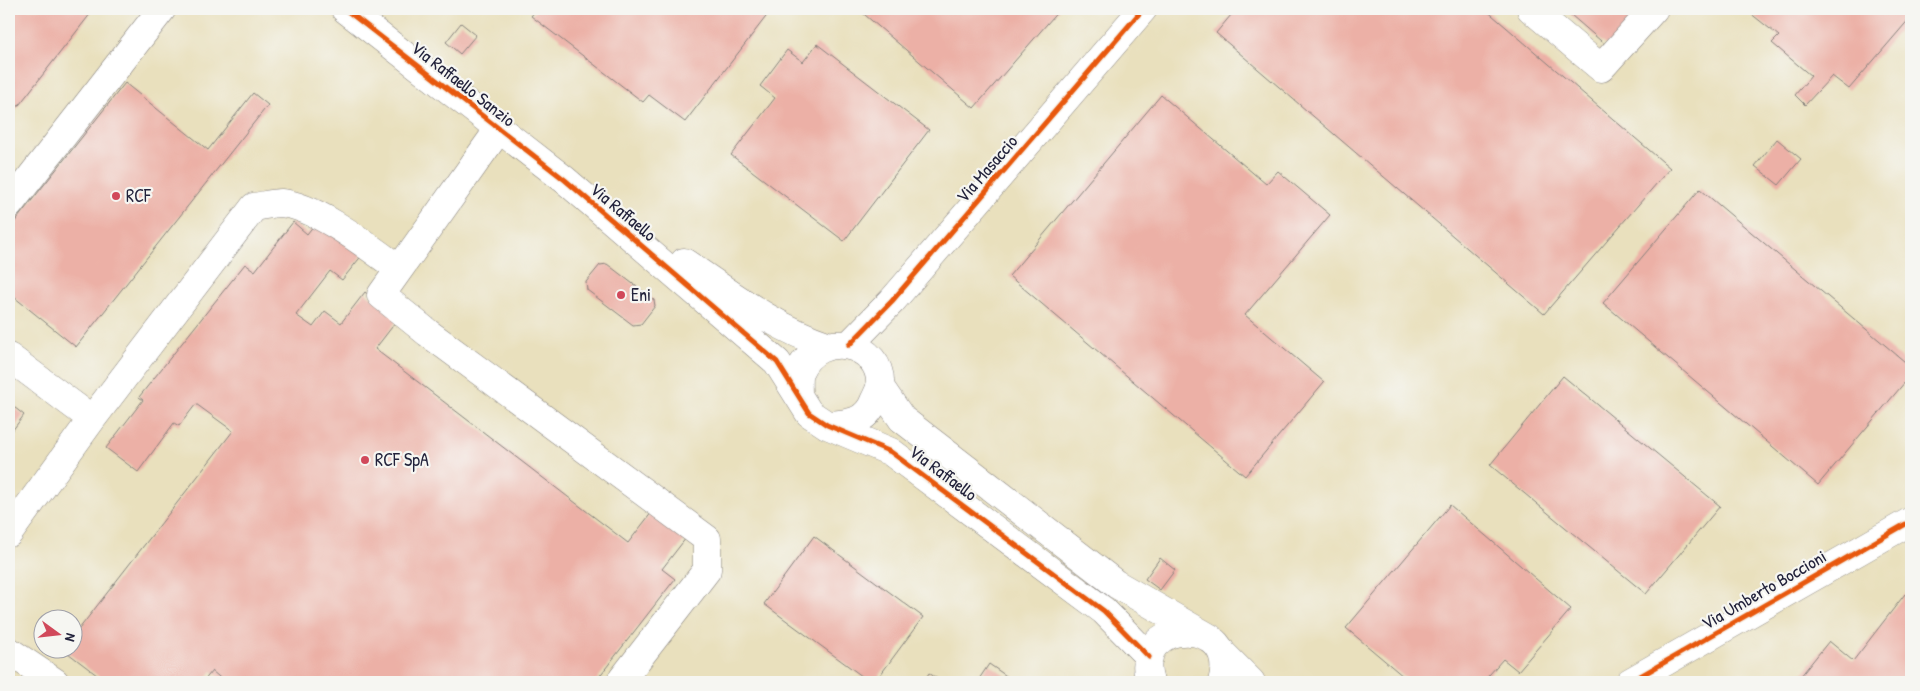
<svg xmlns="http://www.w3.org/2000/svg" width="1920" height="691" viewBox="0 0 1920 691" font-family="'Patrick Hand',sans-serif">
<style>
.building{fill:#ecb0a6}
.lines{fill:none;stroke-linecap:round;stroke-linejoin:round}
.minor-casing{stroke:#86817c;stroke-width:29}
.minor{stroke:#fff;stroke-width:28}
.cycleway-casing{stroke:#f6f6f2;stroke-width:8}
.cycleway{stroke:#e8590c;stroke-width:5}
.poi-dot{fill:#d1495b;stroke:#f6f6f2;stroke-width:2}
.labels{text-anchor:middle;stroke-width:4.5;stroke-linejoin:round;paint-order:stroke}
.street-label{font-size:18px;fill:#22223b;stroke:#f6f6f2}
.poi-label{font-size:18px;fill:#22223b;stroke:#f6f6f2;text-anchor:start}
</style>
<rect width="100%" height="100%" fill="#f6f6f2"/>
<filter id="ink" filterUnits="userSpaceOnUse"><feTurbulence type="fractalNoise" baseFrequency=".02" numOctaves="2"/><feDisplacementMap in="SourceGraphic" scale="10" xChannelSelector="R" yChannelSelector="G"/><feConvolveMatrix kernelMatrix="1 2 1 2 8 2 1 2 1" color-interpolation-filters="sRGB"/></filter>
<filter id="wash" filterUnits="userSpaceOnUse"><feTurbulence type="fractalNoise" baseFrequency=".0096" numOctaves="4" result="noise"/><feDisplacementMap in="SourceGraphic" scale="20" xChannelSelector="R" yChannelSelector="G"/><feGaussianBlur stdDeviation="1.12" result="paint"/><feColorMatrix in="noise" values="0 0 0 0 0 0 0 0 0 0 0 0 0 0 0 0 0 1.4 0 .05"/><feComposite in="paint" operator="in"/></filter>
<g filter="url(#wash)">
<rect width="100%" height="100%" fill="#e9e0bd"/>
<g id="blocks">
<path class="building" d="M9,9H86L91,13L9,118Z
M537,9H772L685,122L649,95L643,102L531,16Z
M858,9H1060L974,108Z
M1236,9H1485L1670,168L1544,314L1216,33Z
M1564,9H1641L1608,47Z
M1745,9H1911V17L1849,89L1832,76L1805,105L1795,95L1811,76L1772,43L1779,36Z
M461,23L476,35L460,54L446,42Z
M817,44L929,130L844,241L731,155L775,98L760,86L787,50L803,62Z
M125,83L208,150L253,93L268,105L76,347L9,293V229Z
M1161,95L1266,184L1278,171L1330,215L1245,315L1324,382L1245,476L1009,276Z
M1777,139L1801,159L1779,185L1755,166Z
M1700,189L1911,367V375L1818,485L1603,303Z
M318,220L363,254L342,280L330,271L296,315L313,327L325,311L341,323L365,292L399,318L375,349L628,543L652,512L686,538L662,569L675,579L595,682H225L212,671L203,682H106L64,650L72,648V638L233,431L196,404L179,426L174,423L138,472L106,448L143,400L139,397L245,264L255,271L293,222L307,234Z
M607,264L654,300L655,306L641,324L633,325L587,290L586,282L600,265Z
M1563,376L1720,506L1646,594L1490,465Z
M9,403L24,415L9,435Z
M1450,505L1571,609L1518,671L1503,659L1483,682H1410L1346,628Z
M814,536L923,617L875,682H870L764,604Z
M1160,558L1175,570L1160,590L1145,579Z
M1905,594L1911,600V676L1907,682H1796L1829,641L1853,661Z
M989,664L1015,682H977Z
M929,673L942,682H923Z"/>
</g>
</g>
<g filter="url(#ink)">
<use href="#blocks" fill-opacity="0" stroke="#86817c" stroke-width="1"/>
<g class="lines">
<g class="minor-casing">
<path id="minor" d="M345,9L565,180L777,362L809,413L827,425L891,452L1104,611L1149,657
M1531,9L1601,68L1654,9
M499,129L381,295L428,333L707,539V570L620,682
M9,205L162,9
M684,262C730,293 774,328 827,345
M849,345L892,301L1143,9
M9,357L92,419L9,533
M880,387L902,419L1116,584L1210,638
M798,395C798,388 797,378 799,372C818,327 884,342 880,387C879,391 876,397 874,401C866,423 847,424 827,425
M92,419L254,207C262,206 272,203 281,203C317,206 370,248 399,269
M9,651L55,682
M1222,653L1251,682
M1150,682C1129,616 1242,614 1222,682
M1630,682L1911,521"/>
</g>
<use href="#minor" class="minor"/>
<g class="cycleway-casing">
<path id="cycleway" d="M345,9L565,180L777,362L809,413L827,425L891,452L1104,611L1149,657
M849,345L892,301L1143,9
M1630,682L1911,521"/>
</g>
<use href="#cycleway" class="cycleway"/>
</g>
</g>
<g class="poi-dot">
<circle cx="116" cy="196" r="5"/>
<circle cx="621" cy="295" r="5"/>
<circle cx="365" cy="460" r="5"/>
</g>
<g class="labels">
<g class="street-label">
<text transform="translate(463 84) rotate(38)" y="6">Via Raffaello Sanzio</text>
<text transform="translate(987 169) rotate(-49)" y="6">Via Masaccio</text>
<text transform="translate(623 212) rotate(40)" y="6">Via Raffaello</text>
<text transform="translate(943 473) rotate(37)" y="6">Via Raffaello</text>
<text transform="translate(1764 590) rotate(-30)" y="6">Via Umberto Boccioni</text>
</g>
<g class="poi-label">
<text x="126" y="202">RCF</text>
<text x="631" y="301">Eni</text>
<text x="375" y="466">RCF SpA</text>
</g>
</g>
<rect width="1920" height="691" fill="none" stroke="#f6f6f2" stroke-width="30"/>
<g transform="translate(58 634) rotate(105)"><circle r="24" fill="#f6f6f2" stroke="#a1a1a9"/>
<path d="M0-4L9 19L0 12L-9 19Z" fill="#d1495b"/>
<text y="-8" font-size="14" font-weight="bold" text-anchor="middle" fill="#22223b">N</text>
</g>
</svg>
